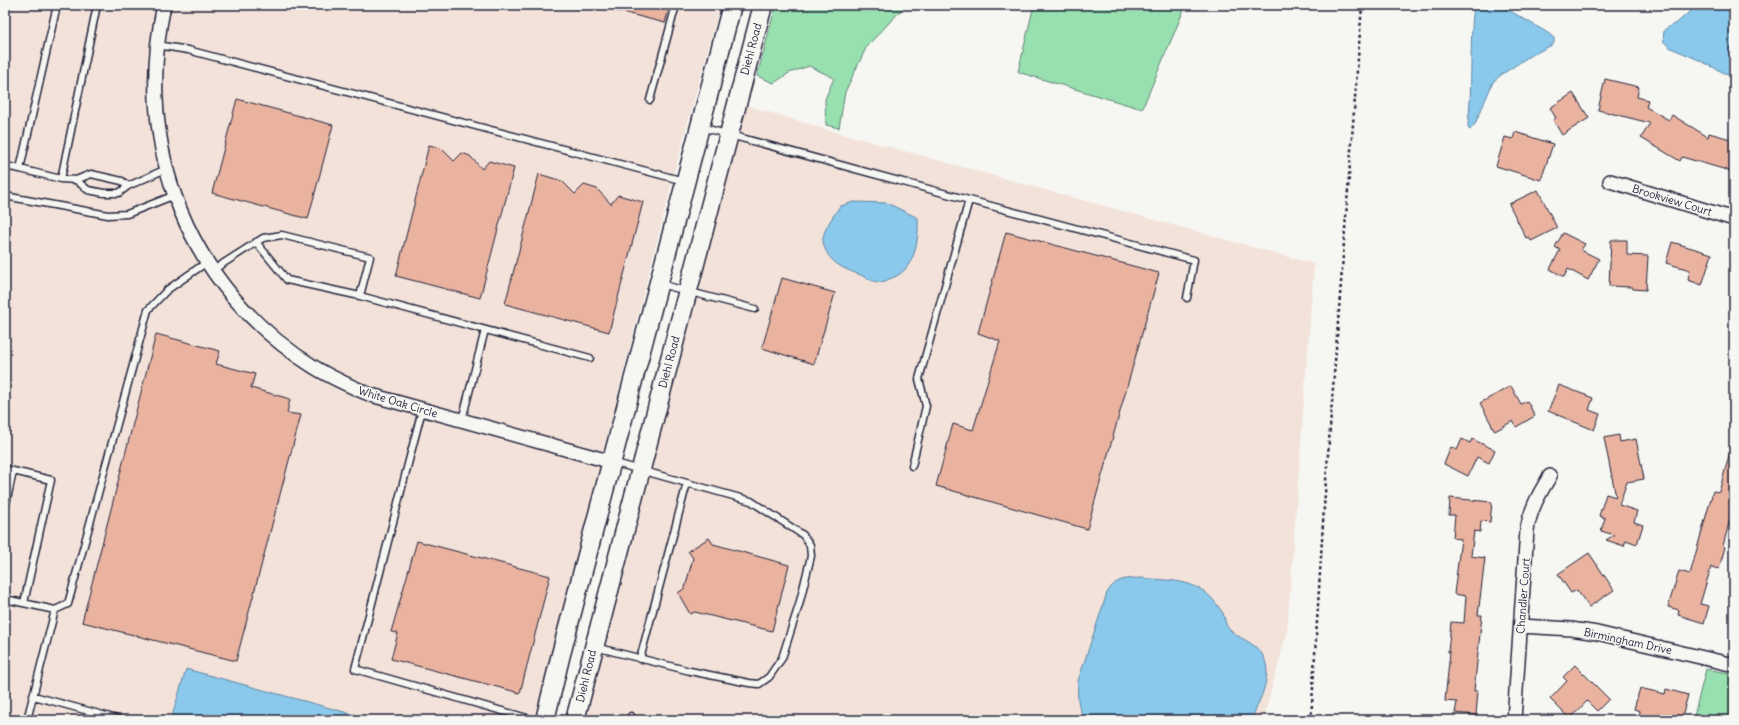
<svg xmlns="http://www.w3.org/2000/svg" width="1739" height="725" viewBox="0 0 1739 725" font-family="Delius,sans-serif">
<style>
.built{fill:#f2e2d9}
.green{fill:#98e0af;stroke:#5d8175}
.water{fill:#8ac9eb;stroke:#6086a5}
.building{fill:#eab3a0;stroke:#22223b}
.lines{fill:none;stroke-linecap:round;stroke-linejoin:round}
.lane-casing{stroke:#22223b;stroke-width:9}
.street-casing{stroke:#22223b;stroke-width:16}
.secondary-casing{stroke:#22223b;stroke-width:21}
.path{stroke:#22223b;stroke-width:2.5;stroke-dasharray:3 3;stroke-linecap:butt}
.lane{stroke:#f6f6f2;stroke-width:6}
.street{stroke:#f6f6f2;stroke-width:13}
.secondary{stroke:#f6f6f2;stroke-width:18}
.labels{text-anchor:middle;stroke-width:3;stroke-linejoin:round;paint-order:stroke}
.street-label{font-size:11px;fill:#22223b;stroke:#f6f6f2}
</style>
<rect width="100%" height="100%" fill="#f6f6f2"/>
<filter id="ink" filterUnits="userSpaceOnUse"><feTurbulence type="fractalNoise" baseFrequency=".025" numOctaves="2"/><feDisplacementMap in="SourceGraphic" scale="8" xChannelSelector="R" yChannelSelector="G"/><feConvolveMatrix kernelMatrix="1 2 1 2 8 2 1 2 1" color-interpolation-filters="sRGB"/></filter>
<g filter="url(#ink)">
<path class="built" d="M5,5H720L675,170L535,720H5Z
M745,105L828,130L1314,264L1287,632L1263,720H583Z"/>
<path class="green" d="M776,5H906L867,46L845,92L839,128L826,125L825,99L834,78L809,66L789,73L774,83L757,76Z
M1034,5H1186L1142,109L1018,72Z
M1706,669L1734,674V720H1693Z"/>
<path class="water" d="M1474,5H1500L1548,33L1554,38V43L1550,46L1528,57L1501,75L1493,82L1475,124L1470,130L1468,128V124C1473,84 1469,44 1474,5Z
M1697,5H1734V78L1699,60L1671,48L1663,41L1664,30L1679,21Z
M854,202L887,203L918,218C919,241 915,272 889,279C886,281 881,283 877,282C871,281 864,276 858,274C841,268 827,261 823,242C821,232 835,214 840,206Z
M1141,578C1167,581 1196,578 1214,601C1217,605 1220,609 1223,613C1225,618 1225,624 1228,628C1235,636 1245,639 1253,645C1280,664 1261,697 1251,720H1086C1077,710 1077,694 1078,681L1107,593C1116,578 1124,579 1141,578Z
M186,669L374,720H171Z"/>
<path class="building" d="M611,5H670L665,23L610,9Z
M1605,79L1639,87L1637,97L1648,100L1646,107L1669,120L1672,115L1708,137L1709,133L1734,140V164H1732L1730,171L1682,157L1680,161L1641,138L1650,123L1598,110Z
M1573,93L1589,118L1562,135L1553,120L1556,118L1550,108Z
M237,99L333,125L308,219L212,193Z
M1515,132L1553,144L1541,180L1496,166L1505,137L1513,139Z
M429,145L441,148L454,161L462,153L470,156L482,169L489,161L514,168L480,298L396,276Z
M539,174L562,181L575,194L584,185L597,189L611,204L618,195L643,202L609,332L505,304Z
M1538,190L1557,228L1531,241L1529,237L1526,238L1509,204Z
M1006,232L1159,273L1087,529L936,486L953,424L973,430L1000,341L978,333Z
M1563,233L1585,244L1581,250L1599,259L1588,280L1568,269L1564,277L1550,269L1560,250L1555,247Z
M1611,240H1627V255L1648,256L1646,290L1633,289L1632,287L1609,286Z
M1672,242L1712,254L1702,285L1688,280L1690,270L1666,263Z
M782,278L835,293L814,364L762,348Z
M156,334L220,351L216,364L255,374L251,388L290,399L287,413L301,415L236,661L82,622Z
M1559,385L1593,398L1589,410L1600,414L1594,430L1548,411Z
M1511,386L1521,404L1527,401L1535,416L1516,427L1513,421L1495,431L1480,403Z
M1619,435L1620,442L1636,439L1644,479L1627,482L1619,505L1637,511L1634,522L1643,525L1637,544L1626,540L1624,546L1606,540L1614,535L1601,531L1605,518L1599,516L1606,494L1616,497L1604,438Z
M1462,439L1470,443L1472,439L1495,450L1489,463L1477,457L1468,476L1444,464L1451,447L1457,450Z
M1730,452L1734,453V516L1731,515L1723,546L1725,547L1719,569L1711,567L1700,604L1709,606L1704,623L1678,615L1679,610L1668,607L1679,571L1690,574L1713,491L1719,492Z
M1450,498L1492,502L1490,522L1481,521L1480,532L1474,531L1471,556L1485,558L1478,615H1482L1474,691H1478L1476,715L1455,713L1457,702L1445,701L1450,652H1448L1451,622L1464,623L1466,596L1454,594L1461,539L1453,538L1455,515H1449Z
M709,538L713,544L789,565L772,631L695,612L690,614L678,593L685,588L693,558L688,551Z
M417,541L550,576L520,693L391,659L398,633L391,632Z
M1589,553L1614,590L1589,607L1577,590L1571,593L1558,574Z
M1575,665L1609,699L1597,711L1587,701L1570,719L1550,699L1567,681L1563,677Z
M1640,688L1665,694L1666,689L1688,695L1681,720H1650L1639,717L1640,711L1634,709Z"/>
<g class="lines">
<g class="lane-casing">
<path id="lane" d="M157,45L188,50L684,181
M650,100L676,5
M701,127L969,200L1194,260L1187,298
M5,166L20,169L57,5
M20,169L61,179L76,180L91,174L122,181L128,186
M61,179L97,5
M76,180L88,190L104,193H119L128,186L166,169
M5,196L108,215L127,214L175,195
M213,270L263,238L282,235L370,257L360,296L287,280L256,242
M660,284L755,309
M360,296L590,358
M422,410L355,669L534,720
M462,420L485,330
M912,466L926,406L919,379L969,200
M5,469L51,480L24,603
M5,509L13,471
M5,599L55,610L68,604L148,310L167,290L207,262
M595,647L690,671L749,683L759,684L769,677L782,658L799,605L811,556L810,545L803,535L751,501L612,462
M640,659L687,483
M34,696L121,720
M27,720L55,610
M630,720L631,716"/>
</g>
<g class="street-casing">
<path id="street" d="M164,5C133,148 189,289 314,367C332,378 352,387 371,395L612,462
M1610,181L1734,219
M1521,626L1571,629L1597,633L1734,665
M1514,720L1527,530C1530,510 1539,494 1550,476"/>
</g>
<g class="secondary-casing">
<path id="secondary" d="M545,720L560,658L732,5
M575,720L763,5"/>
</g>
<path class="path" d="M1311,720L1324,507L1362,5"/>
<use href="#lane" class="lane"/>
<use href="#street" class="street"/>
<use href="#secondary" class="secondary"/>
</g>
</g>
<g class="labels">
<g class="street-label">
<text transform="translate(751 49) rotate(-75)" y="4">Diehl Road</text>
<text transform="translate(1672 200) rotate(17)" y="4">Brookview Court</text>
<text transform="translate(669 362) rotate(-75)" y="4">Diehl Road</text>
<text transform="translate(398 402) rotate(17)" y="4">White Oak Circle</text>
<text transform="translate(1523 596) rotate(-86)" y="4">Chandler Court</text>
<text transform="translate(1628 641) rotate(12)" y="4">Birmingham Drive</text>
<text transform="translate(586 676) rotate(-76)" y="4">Diehl Road</text>
</g>
</g>
<rect width="1739" height="725" fill="none" stroke="#f6f6f2" stroke-width="20"/>
<rect x="10" y="10" width="1719" height="705" fill="none" stroke="#22223b" stroke-width="1.5" filter="url(#ink)"/>
</svg>
